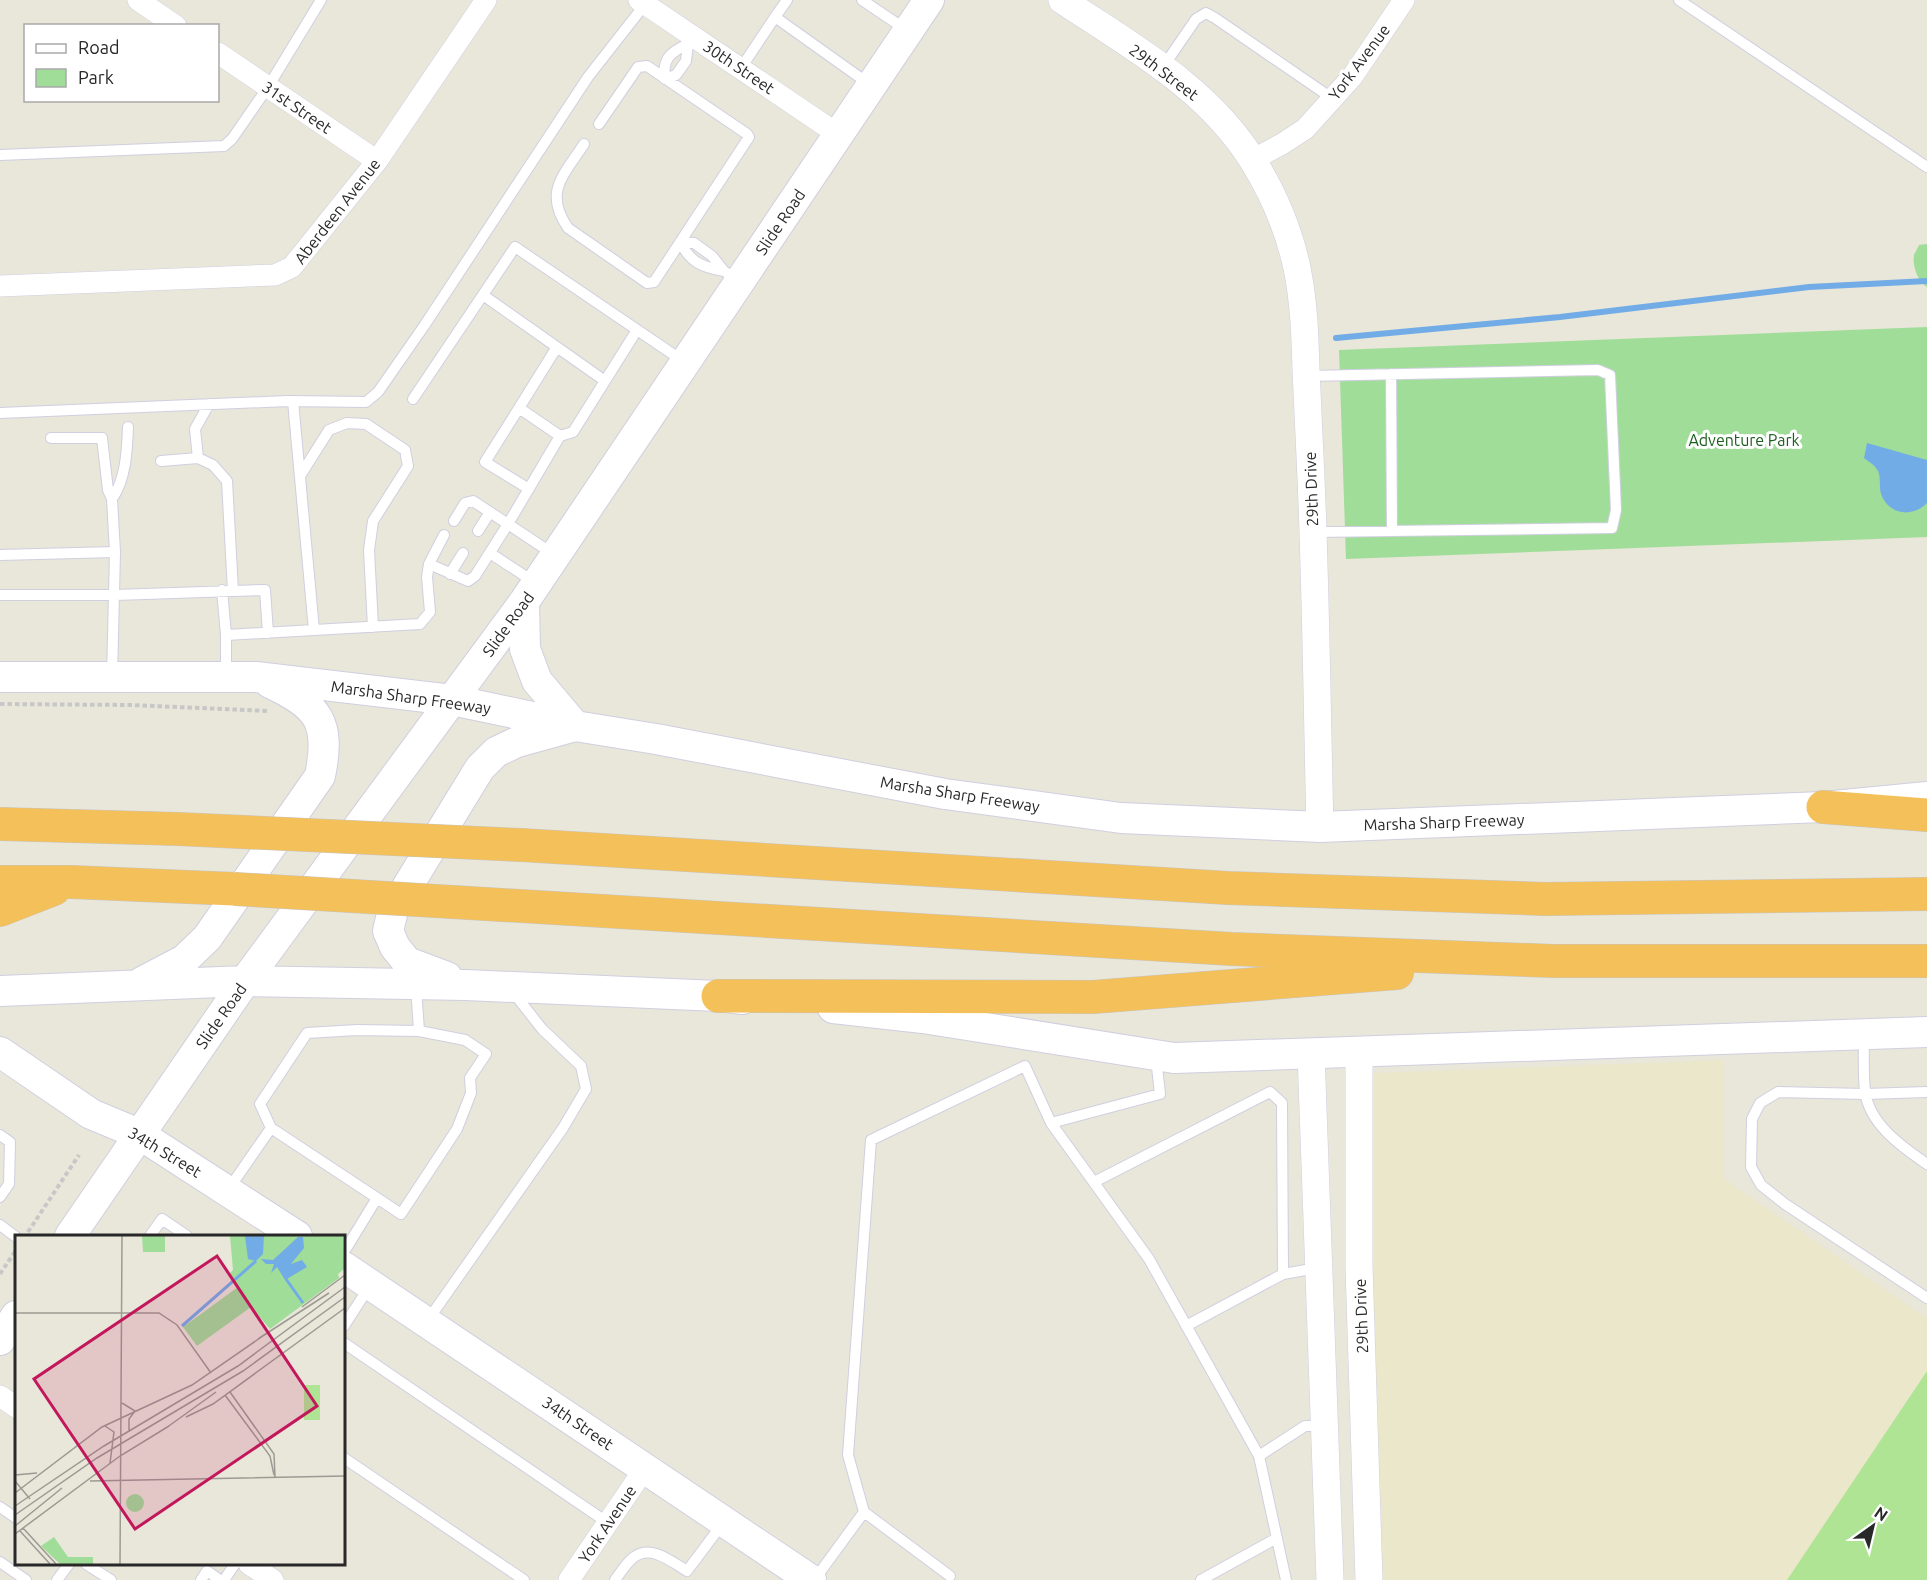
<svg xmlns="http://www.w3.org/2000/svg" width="1927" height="1580" viewBox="0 0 1927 1580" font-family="Ubuntu,sans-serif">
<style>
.education{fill:#eae7ca}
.green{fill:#a0dd99}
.pitch{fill:#b0e495}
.water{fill:#72ace6}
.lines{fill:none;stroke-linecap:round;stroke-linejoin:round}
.stream{stroke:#72ace6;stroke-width:6}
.service-casing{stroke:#d0cfe0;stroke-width:12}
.minor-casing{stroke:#d0cfe0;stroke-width:22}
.tertiary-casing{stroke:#d0cfe0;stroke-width:28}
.secondary-casing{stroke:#d0cfe0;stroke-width:32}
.motorway-casing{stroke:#c7c7c7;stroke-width:34}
.path{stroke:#c7c7c7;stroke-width:4;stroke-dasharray:4.5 3;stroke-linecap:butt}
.service{stroke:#fff;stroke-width:10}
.minor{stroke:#fff;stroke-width:21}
.tertiary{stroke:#fff;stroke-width:27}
.secondary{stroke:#fff;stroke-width:30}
.motorway{stroke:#f4c05a;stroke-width:33}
.motorway-bridge-casing{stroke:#c7c7c7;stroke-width:34;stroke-linecap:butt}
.motorway-bridge{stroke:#f4c05a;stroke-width:33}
.labels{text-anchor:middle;stroke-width:6;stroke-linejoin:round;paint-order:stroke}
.street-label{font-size:16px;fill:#282828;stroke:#fff}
.park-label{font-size:16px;fill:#1d5f1f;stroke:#fff}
.inset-river{fill:none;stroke:#72ace6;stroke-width:3}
.inset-road{fill:none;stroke:#9c9a93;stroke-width:1.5}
.view{fill:#c2185b;fill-opacity:0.15;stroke:#c2185b;stroke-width:3}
.inset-edge{fill:none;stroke:#282828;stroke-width:3}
</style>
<rect width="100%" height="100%" fill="#e9e6da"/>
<path class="education" d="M1723,1060L1724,1179L1927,1318V1580H1383L1366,1083L1369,1076L1373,1073Z"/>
<path class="green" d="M1927,244V287C1918,282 1912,266 1914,255C1914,254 1919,246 1919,245Z
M1927,327V537L1346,559L1339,350Z"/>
<path class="pitch" d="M1927,1371V1580H1787Z"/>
<path class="water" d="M1867,443L1927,460V503C1912,518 1889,515 1881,494C1879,487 1881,478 1878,471C1875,465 1869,462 1864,458Z"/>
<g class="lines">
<path class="stream" d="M1336,338L1560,317L1809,287L1927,281"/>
<g class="service-casing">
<path id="service" d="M787,0L775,17L869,84
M862,0L905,29
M1679,0L1927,167
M688,44C671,52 662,58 665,79L676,75L686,61L688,44L693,36
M1163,67L1196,19L1206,13L1215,18L1333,99
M741,68L775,17
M584,144C564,175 543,192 568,228L647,283L654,282L749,137L747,134L647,66L638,67L599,124
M0,155L224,146L232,139L268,87L321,0
M724,271C702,267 691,263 680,242L694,243L712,256L724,271L737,280
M483,295L605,381L637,330
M1391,374L1392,531
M1307,376L1598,370L1610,375L1616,510L1612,528L1314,532
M413,399L515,247L683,361
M293,401L314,630L420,624L430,612L427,577L429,564L468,581L475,576L508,524L473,501L465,503L454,521
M519,408L485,462L529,489
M0,413L288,401L366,402L378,392L424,326L588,77L646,3
M560,436L573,432L605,381
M198,458L195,429L209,404
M161,461L198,458L213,465L227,481L233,591
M300,476L329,430L347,423L366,424L405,450L408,466L373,521L369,550L373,627
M112,499C126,479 127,451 128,427
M478,531L490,512
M490,553L534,582
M553,554L508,524L560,436L519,408L557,347
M0,555L115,552L112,499L108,490L102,438H51
M429,564L444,535
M450,574L463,553
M222,590L226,635
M0,595H115L265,590L268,633
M226,676V635L314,630
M112,677L115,552
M1864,1035C1864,1053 1863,1073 1865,1091C1869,1124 1902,1147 1927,1164
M1927,1092L1865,1094L1778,1092L1760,1103L1752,1119L1751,1167L1761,1185L1785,1204L1927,1298
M1051,1123L1149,1259L1259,1456L1305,1426H1324
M271,1128L260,1104L307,1033L357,1030L419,1031L416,987
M0,1135L10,1142L9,1184L0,1197
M1094,1182L1270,1092L1282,1103L1283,1274L1317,1268
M228,1190L271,1128L377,1198L344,1252
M377,1198L401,1214L457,1129L471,1093L470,1078L486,1054L465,1040L419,1031
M0,1225L16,1237
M150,1236L162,1219L187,1236
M428,1320L563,1128L586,1089L581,1066L542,1029L513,992
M344,1326L369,1287
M1186,1326L1283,1274
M344,1343L608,1523
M1259,1456L1286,1580
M344,1458L524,1580
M0,1507L16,1518
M0,1562L26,1580
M86,1564L111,1580
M950,1576L864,1512L848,1455L871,1140L1025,1066L1051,1123L1160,1094L1156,1058
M815,1579L864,1512
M57,1580L69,1564
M201,1580L207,1571L220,1580
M224,1580L235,1564
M615,1580C621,1572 626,1563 634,1557C651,1544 672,1562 687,1571L723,1523
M1201,1580L1277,1538"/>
</g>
<g class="minor-casing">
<path id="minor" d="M138,0L176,26
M639,0L839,135
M218,53L377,161
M1252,160L1282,144L1305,129L1352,77L1404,0
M0,286L275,275L292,267L377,161L486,0
M0,1396L16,1407
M249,1564L273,1580
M569,1580L645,1468"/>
</g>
<g class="tertiary-casing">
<path id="tertiary" d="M1062,0C1131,46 1208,88 1253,161C1273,193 1289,231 1297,268C1304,302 1305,336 1306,370C1308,406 1309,442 1311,478C1316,594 1317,711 1320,827
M1359,1052V1267L1369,1580
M1311,1053L1330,1580"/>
</g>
<g class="secondary-casing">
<path id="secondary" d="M0,677H256L452,700L575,726L656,739L945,794L1121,818L1320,827L1823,807L1927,797
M447,977L407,962L395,947L388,931L393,910L480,768L496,752L517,742L575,726L537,681L525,649L524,602
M142,982L184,960L207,938L320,776C331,722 319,706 270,683
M0,991L245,981L466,985L718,996L743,999
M833,1008L923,1018L1174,1058L1927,1032
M0,1052L91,1114L139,1134L297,1236
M70,1236L245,981L524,602L929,0
M344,1267L811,1580
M0,1340L16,1316"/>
</g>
<g class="motorway-casing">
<path id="motorway" d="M1823,807L1927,815
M0,824L178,829
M521,845L1228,888L1545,899L1927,894
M0,882H71L235,889
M486,904L1232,949L1554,961H1927
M0,910L54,889
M718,996L1093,997L1397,973"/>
</g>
<path class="path" d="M0,704L131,705L269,711
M28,1232L79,1155
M0,1274L16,1250"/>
<use href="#service" class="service"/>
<use href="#minor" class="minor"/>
<use href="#tertiary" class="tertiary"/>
<use href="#secondary" class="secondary"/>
<use href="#motorway" class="motorway"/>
<g class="motorway-bridge-casing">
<path id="motorway-bridge" d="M178,829L521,845
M235,889L486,904"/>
</g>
<use href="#motorway-bridge" class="motorway-bridge"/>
</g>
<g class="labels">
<g class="street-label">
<text transform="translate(1359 62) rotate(-53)" y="6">York Avenue</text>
<text transform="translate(739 67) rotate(34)" y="6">30th Street</text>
<text transform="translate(1164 72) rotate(37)" y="6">29th Street</text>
<text transform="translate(297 107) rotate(34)" y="6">31st Street</text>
<text transform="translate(337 211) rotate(-52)" y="6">Aberdeen Avenue</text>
<text transform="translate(780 222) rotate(-56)" y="6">Slide Road</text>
<text transform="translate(1311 489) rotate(-92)" y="6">29th Drive</text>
<text transform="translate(508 624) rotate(-54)" y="6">Slide Road</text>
<text transform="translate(411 697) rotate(8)" y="6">Marsha Sharp Freeway</text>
<text transform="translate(960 794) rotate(9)" y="6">Marsha Sharp Freeway</text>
<text transform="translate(1444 822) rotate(-2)" y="6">Marsha Sharp Freeway</text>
<text transform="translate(221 1016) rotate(-55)" y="6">Slide Road</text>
<text transform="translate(165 1152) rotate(31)" y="6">34th Street</text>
<text transform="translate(1361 1316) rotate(-92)" y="6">29th Drive</text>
<text transform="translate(578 1423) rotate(34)" y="6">34th Street</text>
<text transform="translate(607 1524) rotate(-56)" y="6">York Avenue</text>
</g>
<g class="park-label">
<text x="1744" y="446">Adventure Park</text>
</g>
</g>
<g transform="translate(15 1235)">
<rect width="330" height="330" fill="#e9e6da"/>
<path d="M127,1H150V17H128ZM215,1H328L329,34L323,39L324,43L255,94L236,72L182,111L168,92L223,52L215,38L218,35ZM111 268a9 9 0 1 1 18 0a9 9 0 1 1-18 0ZM39,302L53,322H78V329H45L26,311Z" fill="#a0dd99"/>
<path d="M289,150H305V185H289Z" fill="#b0e495"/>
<path d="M230,1H249L248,19L241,26L233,24ZM283,2H288L289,13L276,29L287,25L292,32L270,45L262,32L256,38L259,29H251L246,24L258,25Z" fill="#72ace6"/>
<path class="inset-river" d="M271,44L288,68M167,91L241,26"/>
<path class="inset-road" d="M287,72L330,40M0,78H144L162,90L196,138M243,104L314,58M215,157L259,219L260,242M210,160L255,221L259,240M107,168L120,176L114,184V197M171,182L198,169L330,73M90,191L99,197L95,228M151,193L201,157M0,240L22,238M0,246L15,264M75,246L330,241M0,258L87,192L177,150L245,103M0,271L89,211L223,131L330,52M0,280L82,223L228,136L330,62M0,291L47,253M8,293L41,329M5,296L35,329M0,299L105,221L154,191M105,329L107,1"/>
<path class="view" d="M202,21L302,171L120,294L19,144Z"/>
<rect width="330" height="330" class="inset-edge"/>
</g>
<rect x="24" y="24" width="195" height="78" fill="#ffffff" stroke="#a9a9a9" stroke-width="1.5"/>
<rect x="36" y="44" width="30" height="9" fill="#ffffff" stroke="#a9a9a9" stroke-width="1.5"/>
<text x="78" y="54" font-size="18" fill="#282828">Road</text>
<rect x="36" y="69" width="30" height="18" fill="#a0dd99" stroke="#a9a9a9" stroke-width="1.5"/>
<text x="78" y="84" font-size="18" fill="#282828">Park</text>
<g transform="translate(1873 1526) rotate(34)" stroke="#ffffff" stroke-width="4.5" paint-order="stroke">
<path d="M0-4.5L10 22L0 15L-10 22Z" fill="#282828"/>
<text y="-9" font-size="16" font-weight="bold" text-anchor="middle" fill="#282828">N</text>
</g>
</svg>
